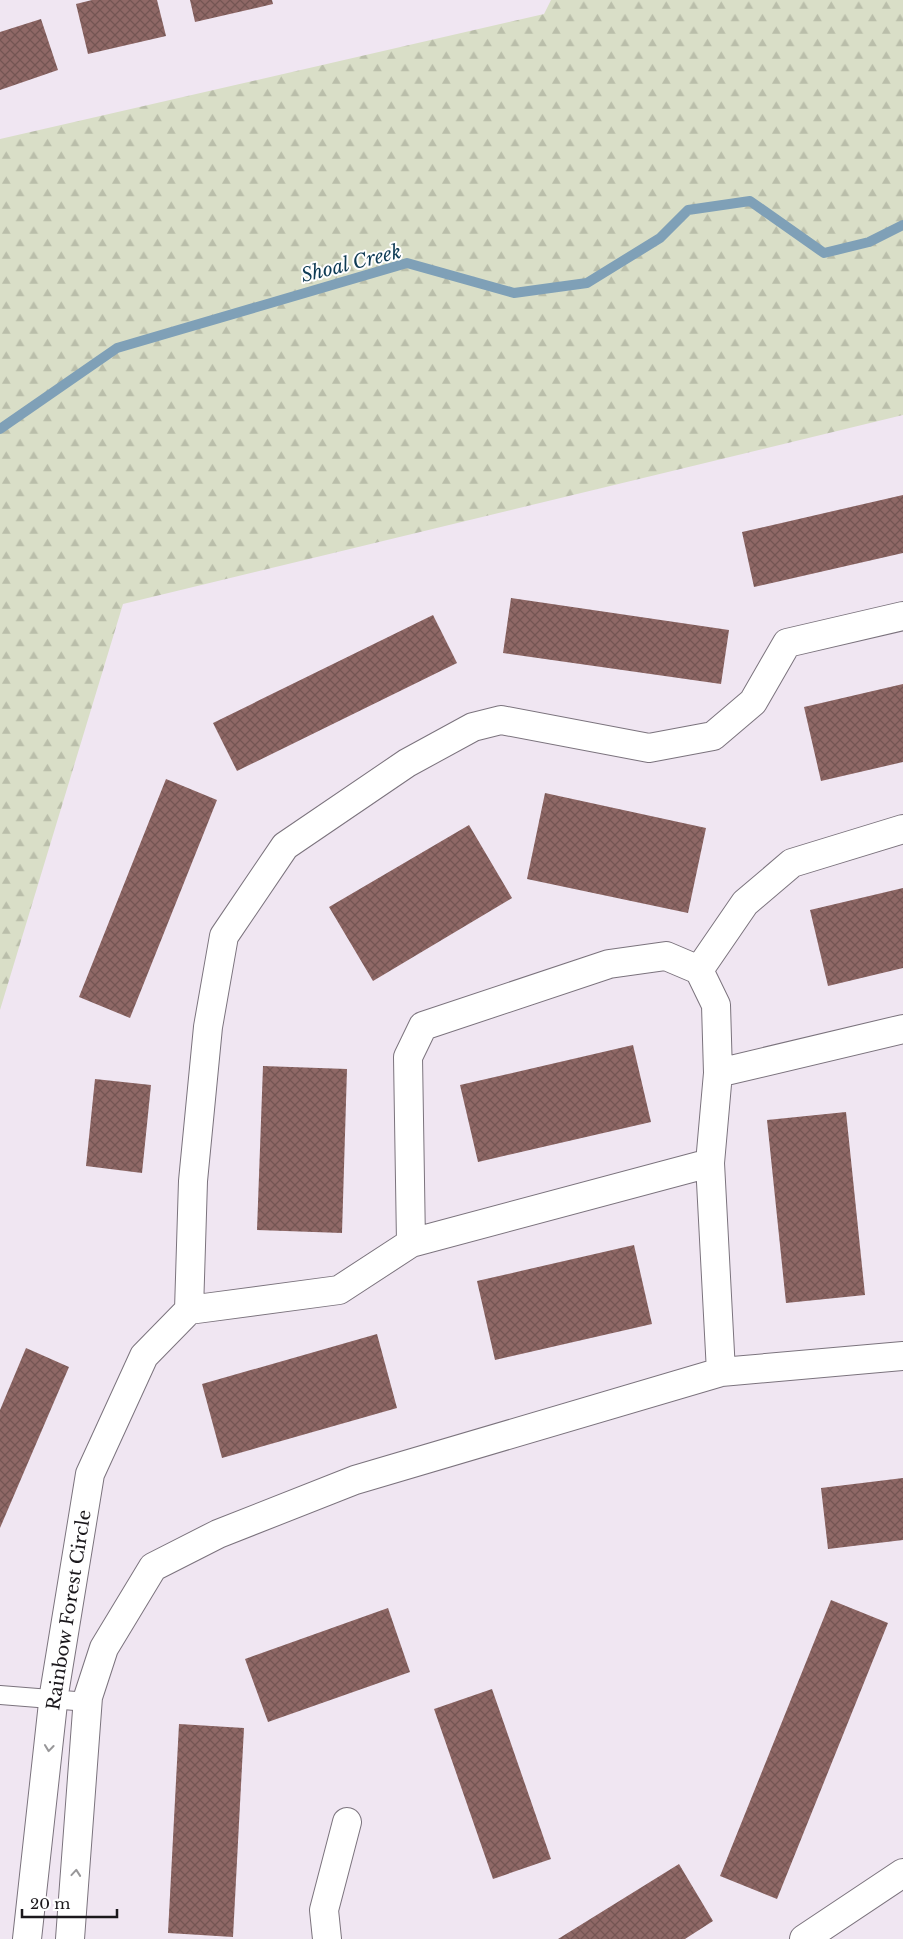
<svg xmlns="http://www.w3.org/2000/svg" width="903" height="1939" viewBox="0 0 903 1939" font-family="'Libre Baskerville',serif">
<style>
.forest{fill:url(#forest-firs)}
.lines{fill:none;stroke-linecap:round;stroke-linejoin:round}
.stream{stroke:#7fa0b7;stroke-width:10}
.building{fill:url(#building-cross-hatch)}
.lane-casing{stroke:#7b737d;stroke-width:20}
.street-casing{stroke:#7b737d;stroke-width:30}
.lane{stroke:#fff;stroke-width:18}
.street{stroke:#fff;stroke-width:28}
.oneway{stroke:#989799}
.labels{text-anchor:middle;stroke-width:4;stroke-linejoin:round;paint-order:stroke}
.street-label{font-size:18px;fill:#1b181c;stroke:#fff}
.water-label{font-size:19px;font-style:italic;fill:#0e3b54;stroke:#fff}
</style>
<defs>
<pattern id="forest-firs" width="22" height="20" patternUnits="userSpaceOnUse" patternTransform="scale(1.25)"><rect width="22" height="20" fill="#d9dec7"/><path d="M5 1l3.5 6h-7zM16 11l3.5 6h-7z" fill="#babeaa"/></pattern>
<pattern id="building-cross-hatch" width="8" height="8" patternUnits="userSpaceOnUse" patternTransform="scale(1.25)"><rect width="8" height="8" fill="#8f6866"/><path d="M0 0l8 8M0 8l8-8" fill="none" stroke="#745553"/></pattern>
</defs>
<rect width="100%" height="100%" fill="#f0e6f2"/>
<path class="forest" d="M551,0H903V415L123,604L0,1010V139L544,14Z"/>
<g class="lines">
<path class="stream" d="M0,429L117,348L407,263L514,293L587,283L660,238L688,210L750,201L824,253L869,242L903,225"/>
</g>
<path class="building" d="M92,0H157L166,36L88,54L76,4Z
M190,0H272L273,4L195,22Z
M41,19L58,70L0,90V32Z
M903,495V553L754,587L742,532Z
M511,598L729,630L721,684L503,653Z
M433,615L457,663L237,771L213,723Z
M903,684V762L821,781L804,707Z
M166,779L217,800L130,1018L79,997Z
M545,793L706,828L688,913L527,879Z
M469,825L512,898L373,981L329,907Z
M903,888V968L828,986L810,910Z
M633,1045L651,1122L478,1162L460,1085Z
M263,1066L347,1069L342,1233L257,1230Z
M95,1079L151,1085L142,1173L86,1166Z
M846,1112L865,1295L786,1303L767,1120Z
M634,1245L652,1324L495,1360L477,1281Z
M377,1334L397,1408L222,1458L202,1384Z
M26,1348L69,1367L0,1528V1410Z
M903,1478V1540L828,1549L821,1488Z
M831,1600L888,1623L777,1899L720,1876Z
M388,1608L410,1672L268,1722L245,1659Z
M492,1689L551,1859L493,1879L434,1709Z
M179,1724L244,1728L233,1937L168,1933Z
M679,1864L713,1921L685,1939H558Z"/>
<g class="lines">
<g class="lane-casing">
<path id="lane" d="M0,1695L88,1702"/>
</g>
<g class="street-casing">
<path id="street" d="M699,970L745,903L792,863L903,829
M718,1073L903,1029
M411,1243L408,1057L423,1026L609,964L666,956L699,970L716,1005L718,1073L710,1163L721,1372
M189,1310L193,1181L208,1027L224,936L285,846L407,763L473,727L501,720L649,748L713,736L753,702L787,643L903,616
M189,1310L339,1290L411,1243L710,1163
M27,1939L54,1694L90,1474L144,1356L189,1310
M70,1939L88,1697L104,1648L153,1567L218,1534L355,1480L721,1372L903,1356
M327,1939L324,1910L347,1822
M804,1939L903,1873"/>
</g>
<use href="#lane" class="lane"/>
<use href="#street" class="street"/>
</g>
<defs><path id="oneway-chevron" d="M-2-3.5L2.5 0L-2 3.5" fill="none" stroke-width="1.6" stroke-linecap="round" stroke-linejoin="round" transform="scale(1.25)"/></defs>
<g class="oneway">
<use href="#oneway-chevron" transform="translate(49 1748) rotate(96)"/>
<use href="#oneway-chevron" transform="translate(76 1873) rotate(-85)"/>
</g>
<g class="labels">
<g class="street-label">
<text transform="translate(69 1610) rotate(-81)" y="6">Rainbow Forest Circle</text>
</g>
<g class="water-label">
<text transform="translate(351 263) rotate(-14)" y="7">Shoal Creek</text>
</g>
</g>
<path d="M22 1909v8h95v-8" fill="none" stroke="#1b181c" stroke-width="2.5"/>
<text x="30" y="1909" font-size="15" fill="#1b181c" stroke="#ffffff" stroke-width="4" paint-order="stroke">20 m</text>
</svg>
